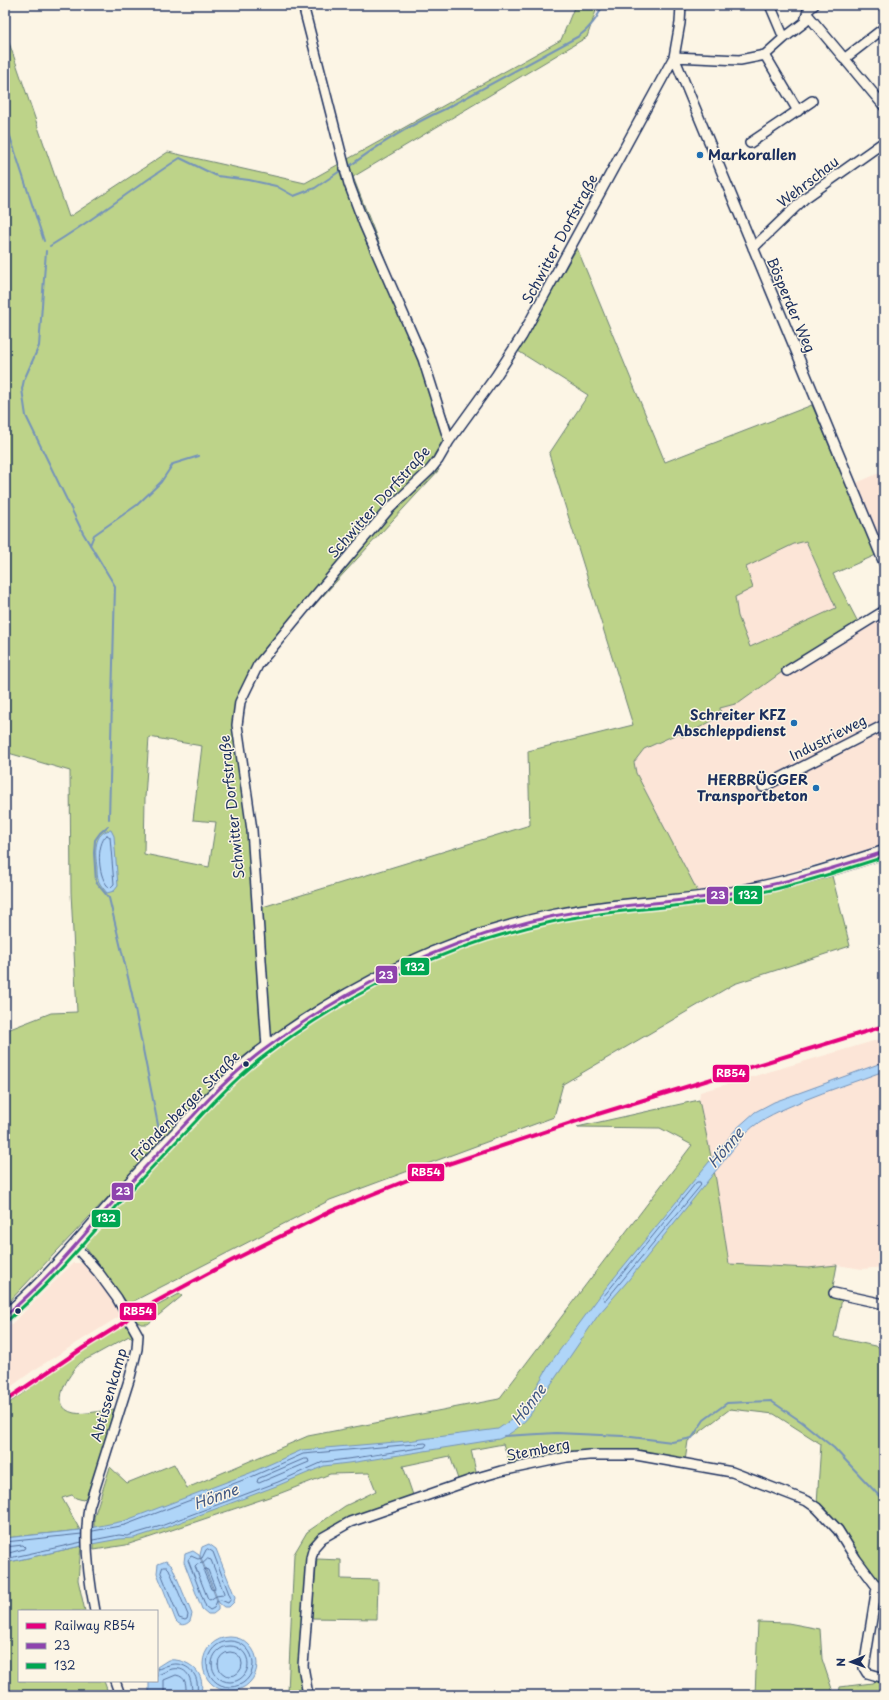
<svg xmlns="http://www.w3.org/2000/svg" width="889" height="1700" viewBox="0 0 889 1700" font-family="'Playpen Sans',sans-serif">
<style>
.built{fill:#fce5d7}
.green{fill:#bdd389;stroke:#6c8174;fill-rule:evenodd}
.water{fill:#afd5f8;stroke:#7493ba}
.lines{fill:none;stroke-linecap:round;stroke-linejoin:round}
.shore{stroke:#56719c;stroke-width:1}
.stream{stroke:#7493ba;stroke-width:2}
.minor-casing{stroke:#1b2f5e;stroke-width:12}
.major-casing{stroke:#1b2f5e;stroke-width:15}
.minor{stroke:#fcf5e5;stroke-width:9}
.major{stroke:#fcf5e5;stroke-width:12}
.bus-1-casing{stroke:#fcf5e5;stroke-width:6}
.bus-2-casing{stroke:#fcf5e5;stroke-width:6}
.bus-1{stroke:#8e44ad;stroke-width:3}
.bus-2{stroke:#00a651;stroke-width:3}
.rail-1-casing{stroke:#fcf5e5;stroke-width:7}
.rail-1{stroke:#e5007d;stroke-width:4}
.poi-dot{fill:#1f6fb2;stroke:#fcf5e5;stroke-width:1.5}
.bus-dot{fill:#1b2f5e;stroke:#fcf5e5;stroke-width:1.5}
.labels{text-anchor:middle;stroke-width:3;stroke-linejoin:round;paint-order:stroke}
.poi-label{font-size:14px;font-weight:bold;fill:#1b2f5e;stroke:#fcf5e5;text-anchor:end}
.street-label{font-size:14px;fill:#1b2f5e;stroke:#fcf5e5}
.water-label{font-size:15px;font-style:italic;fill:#405884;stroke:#fcf5e5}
.line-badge{stroke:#fcf5e5;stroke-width:1.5}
.badge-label{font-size:11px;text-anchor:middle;font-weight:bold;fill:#fff}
</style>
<rect width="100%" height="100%" fill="#fcf5e5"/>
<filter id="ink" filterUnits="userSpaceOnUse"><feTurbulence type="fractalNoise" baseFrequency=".025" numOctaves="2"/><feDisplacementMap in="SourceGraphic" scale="8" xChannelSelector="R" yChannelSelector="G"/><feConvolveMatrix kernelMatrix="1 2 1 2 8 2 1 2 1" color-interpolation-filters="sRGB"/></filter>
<g filter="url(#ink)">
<path class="built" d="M884,471V553L854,484Z
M806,541L836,608L750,647L738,616L735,596L753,588L745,567L794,544Z
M884,608V845L738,887L698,892L636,773L634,762L644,749L680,733L682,737L720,708L739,703L796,662Z
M884,1038V1267L862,1269L837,1265L808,1268L729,1264L716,1180L699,1100L700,1092Z
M73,1263H82L91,1270L103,1283L123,1314L34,1370L5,1391V1329L18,1318Z"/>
<path class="green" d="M575,5H598L587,37L353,177L451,427L434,455L439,470L262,662L241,699L238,725L256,909L530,825L528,751L633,725L549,454L588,395L518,351L577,248L665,462L812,405L876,555L833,574L859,624L796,662L739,703L720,708L721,716L682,737L679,733L644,749L634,762L636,773L698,892L455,940L383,968L296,1018L236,1066L159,1143L5,1306V1031L51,1013L77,1012L71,892L70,771L5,752V31L69,217L168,152L305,183L561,40ZM806,541L836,608L750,647L738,616L735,597L753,588L746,567L794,544ZM149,737L202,746L193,820L216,822L209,867L144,854L145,798Z
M832,876L850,946L734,984L563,1084L554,1117L330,1200L128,1304L83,1244L168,1148L224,1093L269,1054L319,1019L387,977L519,929L594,913L736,898Z
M699,1100L716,1180L729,1264L808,1268L837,1265L831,1297L842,1299L834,1337L884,1348V1584L877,1582L817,1503L821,1444L774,1414L730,1409L688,1441L685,1461L638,1454L509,1467L508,1457L503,1444L471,1450L477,1476L459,1482L450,1456L403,1466L414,1498L360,1514L347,1519L311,1544L308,1550L304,1625L305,1695H290L288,1692L294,1554L307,1532L345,1506L376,1491L369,1473L330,1474L281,1493L151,1537L126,1545L94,1550V1517L110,1467L127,1483L174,1464L187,1488L308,1436L499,1399L692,1145L660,1128L577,1127Z
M179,1294L182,1296L148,1324H141L133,1319Z
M127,1323L133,1338L129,1336C117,1343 105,1349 93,1356C89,1358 84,1360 80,1363C69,1374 47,1407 74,1413C84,1415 104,1410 114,1409L100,1460L86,1497L83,1500L76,1498L72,1495L62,1498L80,1530L5,1538V1406L59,1367Z
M81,1546L78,1580L85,1611H19V1681H104L109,1695H5V1563Z
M317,1559L341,1560V1579L378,1580L377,1619L311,1618Z
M758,1622L788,1623L820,1629L822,1659L834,1695H755Z
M877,1680L884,1682V1695H839L840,1687L872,1683Z"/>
<path class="water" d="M111,830L114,836L118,886L114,891L107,893C104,889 101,886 99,882C97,878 97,872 97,867C95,853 93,832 111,830Z
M884,1062V1071C857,1081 829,1090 802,1101C782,1110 762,1117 746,1133L626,1283L599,1314L530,1415C521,1426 513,1433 499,1439L356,1462L324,1466L279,1485L162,1529L134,1538L119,1539L81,1546L5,1563V1538L80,1530L124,1521L250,1473L302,1450L407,1441L498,1429L521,1413L551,1362L605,1289L736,1129L755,1112L774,1102Z
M209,1544L216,1549L235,1597L234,1602L229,1607H224L219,1603L200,1555L202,1547Z
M193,1551L199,1555L218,1603V1610L213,1614H208L202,1609L184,1562L185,1554Z
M166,1561L172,1566L192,1614L190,1621C185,1626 180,1626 176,1621L157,1573L158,1564Z
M203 1664a27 27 0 1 1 54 0a27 27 0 1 1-54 0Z
M168,1660C188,1658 208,1673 200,1695H149V1681H157V1667Z"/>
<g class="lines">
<path class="shore" d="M107,835L110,837L114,884L110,888C98,880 95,844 107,835Z
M697,1182H700L701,1185L606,1300H604L603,1297L608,1291Z
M304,1459H308L309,1462L259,1483L257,1482L258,1479Z
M93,1531L125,1525L251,1477L303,1454L425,1443L427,1444L425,1447L355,1458L323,1462L278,1482L161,1526L127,1536L119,1535L93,1540
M5,1542L82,1534
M5,1547L23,1545L25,1547L24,1549L5,1554
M208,1549L213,1552L231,1599L228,1603L221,1600L217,1601L214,1608L210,1610L206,1607L188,1560L191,1556L198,1559L202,1558L206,1550Z
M5,1559L82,1542
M208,1559L211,1560L224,1593L223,1595L216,1596L210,1600L208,1599L195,1566L197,1564L203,1563Z
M163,1567H167L169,1569L188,1615L187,1619L185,1620L179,1618L161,1573Z
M205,1569L208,1570L215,1588L214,1590L211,1589L204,1572Z
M207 1664a23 23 0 1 1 46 0a23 23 0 1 1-46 0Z
M212 1664a18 18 0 1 1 36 0a18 18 0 1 1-36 0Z
M218 1664a12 12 0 1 1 24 0a12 12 0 1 1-24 0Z
M157,1669C161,1669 164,1666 169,1665C181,1661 195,1669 197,1682C198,1687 197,1691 197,1695
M157,1675C162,1674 167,1670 172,1669C190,1666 192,1682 192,1695
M164,1695V1680L176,1675C187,1677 186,1685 186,1695"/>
<path class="stream" d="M5,121L44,241
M347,168C378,145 410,125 445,109L579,36C589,29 599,17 602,5
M50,246C95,219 136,186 180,158L217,176L249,180L276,186L294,196L315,188L343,169
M46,251L39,346L24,380L22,389L26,416L83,533L115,586L109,819
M90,545L94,535L137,505L161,482L173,464L199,456
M108,826L100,833L95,840L94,853L96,882L109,898L132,994L160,1135
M504,1436L556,1433L623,1436L672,1442L692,1438L704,1420L727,1403L771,1401L802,1422L834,1448L883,1500"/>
<g class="minor-casing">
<path id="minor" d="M303,5L349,184L364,224L423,359L449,441
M770,5L784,38
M814,5L808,10L805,22L784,38L765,55L740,60L674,57L884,563
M807,14L884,106
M765,55L798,111
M844,59L884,28
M750,143L812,101
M753,248L805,198L884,142
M787,671L884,611
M763,787L884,725
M267,1047L252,830L237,725L240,702L258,665L309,603L388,510L430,470L438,460L449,441L496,376L522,336L674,57L680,23L681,5
M75,1246L98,1272L117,1298L138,1335L137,1349L130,1377L89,1507C84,1538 89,1580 95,1611
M834,1293L884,1304
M877,1587L864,1668L867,1673L884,1678
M115,1681L120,1695
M308,1695L303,1666L311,1558L314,1547L322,1538L350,1522L477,1478L501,1471L567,1457L589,1455H636L732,1472L807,1501L817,1508L838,1530L856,1559L877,1587H884"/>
</g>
<g class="major-casing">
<path id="major" d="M5,1316C36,1291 62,1260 88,1231C122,1192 157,1153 193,1116C216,1091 241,1066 269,1046C354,984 451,937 554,916C614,903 675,904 734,893C785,884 835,868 884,852"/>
</g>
<use href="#minor" class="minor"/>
<use href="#major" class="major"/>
<g class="bus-1-casing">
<path id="bus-1" d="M5,1316C42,1285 73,1248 105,1211C134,1179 163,1147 193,1116C214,1093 236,1071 261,1052C347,987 448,938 554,916C607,905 661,904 714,896C772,887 828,870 884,852"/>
</g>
<g class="bus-2-casing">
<path id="bus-2" d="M8,1320C45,1289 76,1252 108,1216C137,1183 166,1152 196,1121C217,1098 238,1076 263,1057C349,991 450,943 556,921C608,910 662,909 714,901C772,893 828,875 884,857"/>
</g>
<use href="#bus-1" class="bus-1"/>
<use href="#bus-2" class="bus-2"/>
<g class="rail-1-casing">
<path id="rail-1" d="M5,1401L83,1348L123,1323L131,1315L233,1260L333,1210L445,1165L598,1114L884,1026"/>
</g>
<use href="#rail-1" class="rail-1"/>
</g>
</g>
<g class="poi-dot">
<circle cx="700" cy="155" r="4"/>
<circle cx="794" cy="723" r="4"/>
<circle cx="816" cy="788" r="4"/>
</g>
<g class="bus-dot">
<circle cx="246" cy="1064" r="3.5"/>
<circle cx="18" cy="1311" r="3.5"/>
</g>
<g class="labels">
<g class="poi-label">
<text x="708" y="160" text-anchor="start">Markorallen</text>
<text x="786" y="720">Schreiter KFZ<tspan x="786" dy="16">Abschleppdienst</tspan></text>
<text x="808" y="785">HERBRÜGGER<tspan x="808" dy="16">Transportbeton</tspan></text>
</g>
<g class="street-label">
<text transform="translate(808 182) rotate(-38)" y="5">Wehrschau</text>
<text transform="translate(560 239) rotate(-62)" y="5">Schwitter Dorfstraße</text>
<text transform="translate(791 305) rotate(67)" y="5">Bösperder Weg</text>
<text transform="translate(379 502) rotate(-48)" y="5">Schwitter Dorfstraße</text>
<text transform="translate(828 738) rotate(-27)" y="5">Industrieweg</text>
<text transform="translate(232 807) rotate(-96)" y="5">Schwitter Dorfstraße</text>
<text transform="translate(185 1106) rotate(-45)" y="5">Fröndenberger Straße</text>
<text transform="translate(109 1395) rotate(-74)" y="5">Abtissenkamp</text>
<text transform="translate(538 1450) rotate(-11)" y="5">Stemberg</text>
</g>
<g class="water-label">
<text transform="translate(726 1148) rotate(-50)" y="5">Hönne</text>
<text transform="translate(529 1405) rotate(-53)" y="5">Hönne</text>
<text transform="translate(216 1497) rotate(-20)" y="5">Hönne</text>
</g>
</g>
<g class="line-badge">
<rect x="733" y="885" width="30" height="20" rx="4" fill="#00a651"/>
<rect x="706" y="886" width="23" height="19" rx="4" fill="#8e44ad"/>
<rect x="400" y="957" width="30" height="19" rx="4" fill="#00a651"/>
<rect x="375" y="965" width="23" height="19" rx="4" fill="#8e44ad"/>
<rect x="712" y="1064" width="38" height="19" rx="4" fill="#e5007d"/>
<rect x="407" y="1163" width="38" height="19" rx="4" fill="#e5007d"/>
<rect x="111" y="1182" width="23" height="19" rx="4" fill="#8e44ad"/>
<rect x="91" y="1209" width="30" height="19" rx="4" fill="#00a651"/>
<rect x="119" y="1302" width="38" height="19" rx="4" fill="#e5007d"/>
</g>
<g class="badge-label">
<text x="748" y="899">132</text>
<text x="718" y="899">23</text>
<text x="415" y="971">132</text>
<text x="386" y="979">23</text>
<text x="731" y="1077">RB54</text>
<text x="426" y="1176">RB54</text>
<text x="123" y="1195">23</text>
<text x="106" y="1222">132</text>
<text x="138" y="1315">RB54</text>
</g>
<rect width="889" height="1700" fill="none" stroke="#fcf5e5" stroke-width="20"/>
<rect x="10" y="10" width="869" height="1680" fill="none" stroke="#1b2f5e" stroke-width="1.5" filter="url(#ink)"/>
<rect x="18" y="1610" width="140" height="72" fill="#fcf5e5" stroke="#a2a6af"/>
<rect x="26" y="1623" width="20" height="6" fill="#e5007d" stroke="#a2a6af"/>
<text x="54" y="1630" font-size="12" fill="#1b2f5e">Railway RB54</text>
<rect x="26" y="1643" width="20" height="6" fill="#8e44ad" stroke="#a2a6af"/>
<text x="54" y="1650" font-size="12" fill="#1b2f5e">23</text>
<rect x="26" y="1663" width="20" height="6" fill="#00a651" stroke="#a2a6af"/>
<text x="54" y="1670" font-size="12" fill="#1b2f5e">132</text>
<g transform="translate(851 1662) rotate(268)" stroke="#fcf5e5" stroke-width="3" paint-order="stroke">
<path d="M0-3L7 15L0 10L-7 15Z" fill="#1b2f5e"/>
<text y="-6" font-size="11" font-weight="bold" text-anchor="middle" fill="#1b2f5e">N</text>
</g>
</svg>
